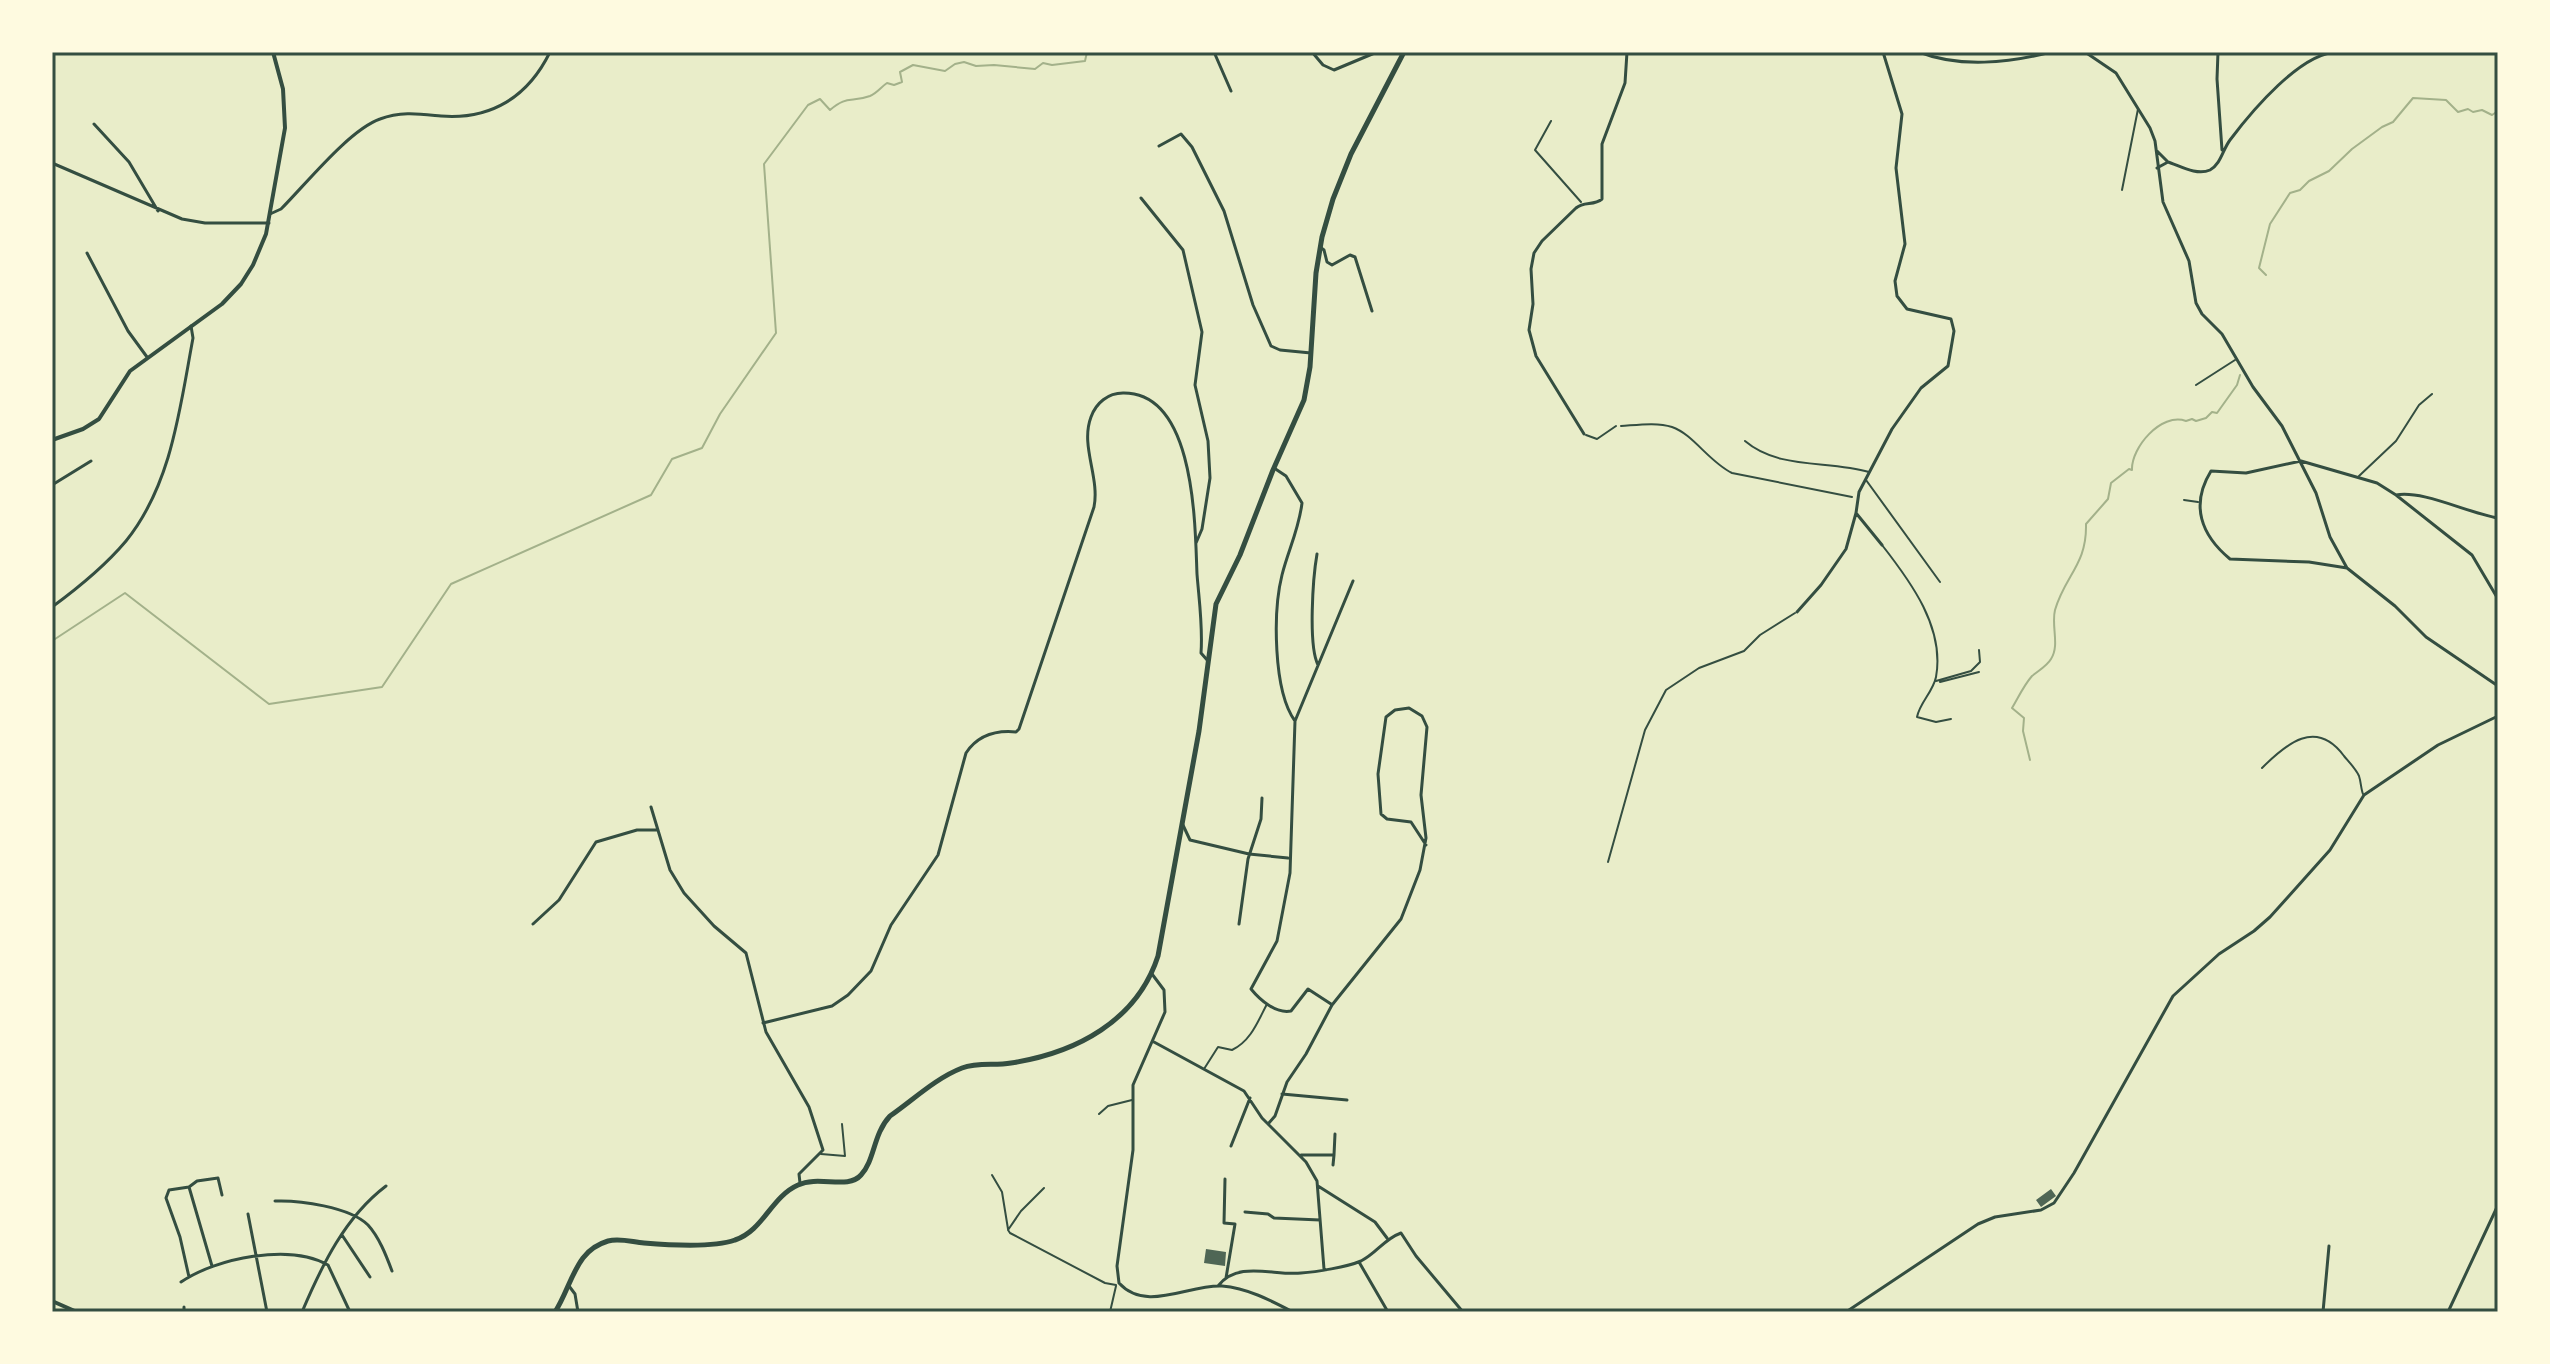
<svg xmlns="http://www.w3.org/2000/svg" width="2550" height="1364" viewBox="0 0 2550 1364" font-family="Overpass,sans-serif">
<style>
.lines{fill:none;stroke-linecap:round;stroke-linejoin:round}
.stream{stroke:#a3b18a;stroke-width:2}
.building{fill:#4f6655}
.path{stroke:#344e41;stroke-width:2}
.service{stroke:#344e41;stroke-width:2}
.minor{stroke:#344e41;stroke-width:3}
.tertiary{stroke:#344e41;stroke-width:4}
.secondary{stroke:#344e41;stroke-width:5}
.neatline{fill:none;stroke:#344e41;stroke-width:3}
</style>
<rect width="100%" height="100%" fill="#e9edc9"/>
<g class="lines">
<path class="stream" d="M2266,275L2259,268L2270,224L2290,193L2300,190L2309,181L2329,171L2352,149L2382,127L2393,122L2413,98L2446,100L2458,112L2468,109L2473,112L2482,110L2492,115L2498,111
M52,641L125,593L269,704L382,687L451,584L651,495L672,459L702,448L720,414L776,333L764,164L808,105L820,99L830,110C847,95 851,103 870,96C877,93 881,87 887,83L894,85L902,82L900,72L913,65L945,71L955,64L964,62L976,66L994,65L1035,69L1043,63L1052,65L1085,61L1087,52
M2030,760L2023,731L2024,718L2012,708C2018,698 2024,685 2032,676C2038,671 2047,666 2051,659C2060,645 2051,626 2055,610C2065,575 2087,565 2086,524L2108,499L2111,483L2129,469L2132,470C2131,448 2161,412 2186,421L2192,419L2196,421L2206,418L2212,412L2217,413L2237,385L2240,375"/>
</g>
<path class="building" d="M2051,1189L2056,1196L2041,1207L2036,1200Z
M1206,1249L1226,1252L1225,1266L1204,1263Z"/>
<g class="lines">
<path class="path" d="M1621,426C1637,425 1657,422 1672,427C1693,434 1709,462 1732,473L1852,497"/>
<path class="service" d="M1551,121L1535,150L1581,202
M2122,190L2138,109
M2196,385L2235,360
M1586,435L1597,439L1616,426
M1745,441C1779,470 1828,460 1869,472
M2359,476L2396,441L2419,405L2432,394
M1866,480L1940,582
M2184,500L2198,502
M1882,545C1911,582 1945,628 1936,677C1933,692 1920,702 1917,717L1936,722L1951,719
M1936,681L1971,671L1980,662L1979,650
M1940,682L1979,672
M2262,768C2286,744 2316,718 2344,756C2349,762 2356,769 2359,776C2361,782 2361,789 2363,794
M1608,862L1645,730L1666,690L1699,668L1744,651L1760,635L1795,613
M1204,1069L1218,1047L1232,1050C1251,1041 1258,1021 1267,1004
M1099,1114L1108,1106L1132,1100
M821,1154L845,1156L842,1124
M992,1175L1002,1192L1008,1229
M1044,1188L1021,1211L1008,1230L1010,1233L1105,1283L1116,1285
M1110,1312L1116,1286"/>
<path class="minor" d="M1214,52L1231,91
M1312,52L1323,65L1334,70L1377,52
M1919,52C1959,68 2009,63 2051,52
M2085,52L2116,73L2150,128L2155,141L2163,202L2189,261L2196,303L2202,314L2222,334L2253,387L2282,426L2316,493L2330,537L2347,568L2395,606L2426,637L2498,686
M2218,52L2217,79L2222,150
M94,124L129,162L158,211
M1159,146L1181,134L1192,147L1224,211L1253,305L1271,346L1280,350L1311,353
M2157,151L2168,162
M52,163L182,219L205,223H269
M2157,168L2168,162C2180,166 2197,176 2210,170C2221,164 2223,149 2230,140C2251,112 2301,52 2338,52
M1141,198L1183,250L1202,332L1195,385L1208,441L1210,478L1202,529L1196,543
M270,214L281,209C306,184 349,130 380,119C401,111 420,114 441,116C491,120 528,97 550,52
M1320,247L1324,250L1327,262L1332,265L1350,255L1355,257L1372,311
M87,253L128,331L147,357
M1584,434L1536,356L1529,330L1533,304L1531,269L1534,253L1542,241L1576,208C1584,201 1594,206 1602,199V144L1625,83L1627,52
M1274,468L1286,476L1302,503C1299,529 1288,551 1282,575C1273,611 1273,691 1295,721L1290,873L1277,941L1251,989C1260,1000 1276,1014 1291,1011L1308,989L1331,1004
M52,485L91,461
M2396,495C2423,490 2468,513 2498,518
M1856,513L1882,545
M1317,554C1313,577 1308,645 1318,665
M2347,568L2309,562L2230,559C2201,535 2190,505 2211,471L2246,473L2301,461L2377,483L2396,495L2472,555L2498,599
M52,607C78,588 105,566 126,541C172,484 180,407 193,338L191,326
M1797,612L1821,585L1846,549L1856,513L1859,492L1892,429L1921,388L1948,366L1954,331L1951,319L1907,309L1897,296L1895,281L1905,244L1896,168L1902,114L1883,52
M1295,721L1353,581
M651,807L670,870L684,893L714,926L746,953L766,1032L809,1107L823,1150L799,1174L800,1183
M1182,823L1190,840L1249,854L1288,858
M533,924L559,900L596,842L637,830H657
M1239,924L1248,859L1261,819L1262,798
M1152,974L1164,990L1165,1012L1133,1085V1150L1117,1266L1119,1283C1146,1313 1189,1284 1222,1286C1247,1288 1270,1300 1293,1312
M763,1023L832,1006L848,995L871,971L891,925L938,855L966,753C978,735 995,730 1016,732L1019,729L1094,507C1100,477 1080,446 1091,417C1096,403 1108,393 1123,393C1196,392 1195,527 1197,574C1199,600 1203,626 1201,653L1208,661
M1154,1042L1244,1091L1262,1118L1306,1162L1317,1181L1324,1269
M1282,1094L1347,1100
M1268,1124L1275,1116L1287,1082L1306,1054L1332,1005L1401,919L1420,870L1426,838L1421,795L1427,727L1422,716L1409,708L1395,710L1386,717L1378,774L1381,814L1387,819L1411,822L1426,845
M1231,1146L1250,1098
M1301,1155H1334L1335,1134
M1333,1165L1334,1155
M1225,1179L1224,1223L1235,1224L1226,1278
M1318,1186L1375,1222L1387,1238
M189,1187L197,1181L218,1178L222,1195
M275,1201C299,1200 350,1207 368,1225C379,1237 386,1255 392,1271
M1245,1212L1268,1214L1274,1218L1320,1220
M248,1214L267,1312
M342,1235L370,1277
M1359,1262L1388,1312
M189,1277L180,1237L166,1198L169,1190L189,1187L212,1266
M181,1282C216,1258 290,1243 328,1265L350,1312
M569,1286L575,1294L578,1312
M1218,1286C1238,1260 1274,1276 1301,1273C1316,1272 1347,1267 1361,1261C1377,1253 1384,1239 1401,1233L1416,1256L1463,1312
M184,1312V1307
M302,1312C322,1265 345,1217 386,1186
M1846,1312L1978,1224L1995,1217L2041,1210L2054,1203L2074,1173L2173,996L2219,954L2254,931L2270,917L2330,850L2364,795L2438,745L2498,716
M2323,1312L2329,1246
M2448,1312L2498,1205"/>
<path class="tertiary" d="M52,440L83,429L99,419L130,371L222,304L241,284L253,265L266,234L285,128L283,89L273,52
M52,1301L77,1312"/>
<path class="secondary" d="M555,1312C566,1295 571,1274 583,1258C589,1250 598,1244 608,1241C620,1238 632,1242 644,1243C668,1245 713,1248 735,1240C763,1231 771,1197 798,1185C819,1175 848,1190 861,1175C875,1160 873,1134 890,1116C913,1100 936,1078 962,1068C978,1062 995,1066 1011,1063C1076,1053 1137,1021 1158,956L1199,731L1216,604L1240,555L1273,470L1304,400L1310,367L1316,273L1322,237L1333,199L1351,154L1404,52"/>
</g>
<rect width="2550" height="1364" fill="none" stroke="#fefae0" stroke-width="108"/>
<rect x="54" y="54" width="2442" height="1256" class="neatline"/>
</svg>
